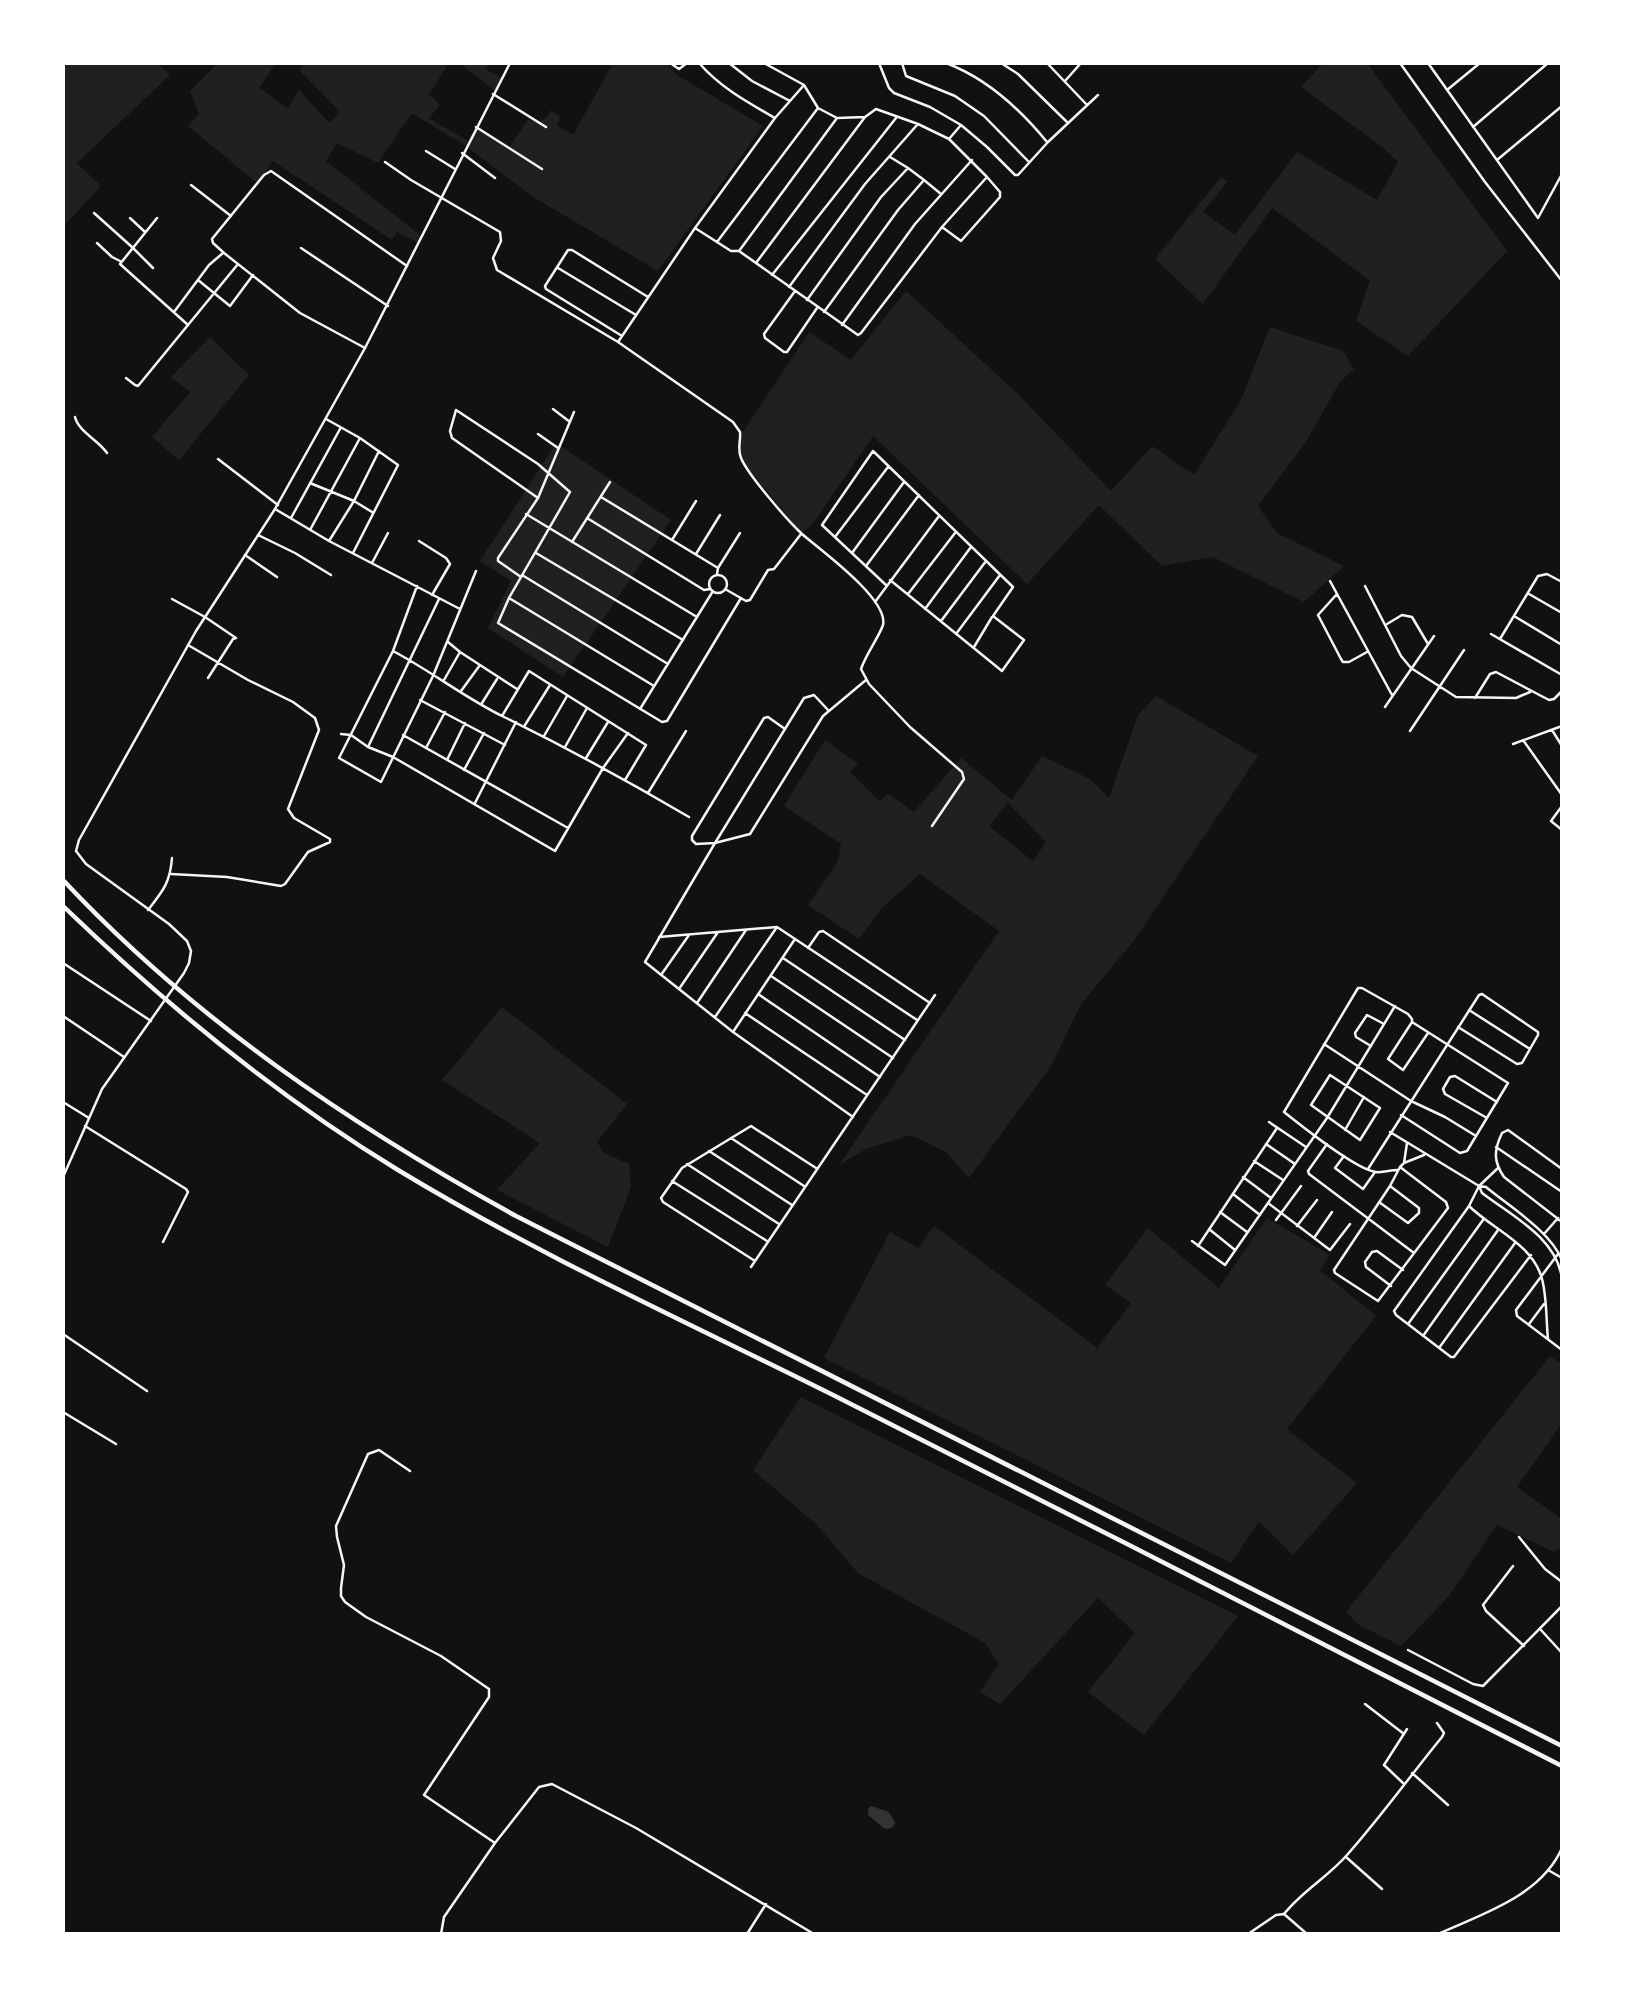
<svg xmlns="http://www.w3.org/2000/svg" width="1625" height="1997" viewBox="0 0 1625 1997" font-family="Manrope,sans-serif">
<style>
.green{fill:#202020;fill-rule:evenodd}
.water{fill:#333}
.lines{fill:none;stroke-linecap:round;stroke-linejoin:round}
.minor{stroke:#f5f5f5;stroke-width:2.5}
.tertiary{stroke:#f5f5f5;stroke-width:2.5}
.motorway{stroke:#f5f5f5;stroke-width:4.5}
</style>
<rect width="100%" height="100%" fill="#111"/>
<path class="green" d="M63,63H157L170,75L77,163L101,186L63,227Z
M218,63H276L259,88L288,108L299,90L329,123L340,112L300,71L304,63H449L429,94L440,105L429,118L468,141L476,127L509,148L528,119L538,122L547,118L551,110L560,117L557,125L573,135L613,63H666L677,75L763,126L658,271L535,198L466,146L412,113L378,163L337,143L326,161L421,236L418,243L397,232L392,240L273,161L257,183L188,126L199,114L190,91Z
M459,63H489L486,70L501,77L495,91Z
M1323,63H1367L1507,251L1408,356L1356,321L1370,281L1272,208L1203,304L1155,259L1221,177L1228,181L1203,212L1235,235L1297,152L1377,200L1398,162L1381,146L1301,87Z
M906,291L1018,394L1111,491L1152,446L1194,475L1241,400L1270,327L1343,351L1354,369L1340,382L1306,442L1258,506L1277,533L1344,566L1304,602L1213,557L1162,566L1099,505L1027,584L873,436L812,525L801,533L744,463L738,446L741,435L809,332L851,360Z
M210,337L249,375L179,460L152,437L190,392L171,377Z
M556,443L671,520L563,677L488,628L511,581L480,561Z
M1156,696L1258,756L1136,938L1081,1004L1051,1066L969,1178L946,1152L915,1137L907,1136L866,1149L839,1165L999,931L920,874L883,907L859,939L808,905L838,861L841,844L784,806L825,740L858,764L850,772L879,801L888,794L914,812L961,758L1012,800L1042,756L1090,779L1109,798L1138,715ZM1008,803L1046,842L1033,861L989,826Z
M502,1007L627,1104L597,1142L604,1153L629,1164L631,1187L608,1247L497,1190L540,1143L442,1080Z
M1267,1218L1330,1255L1320,1270L1376,1316L1287,1429L1357,1483L1293,1555L1259,1521L1231,1563L824,1358L890,1232L918,1248L934,1226L1097,1348L1131,1303L1105,1285L1148,1228L1219,1288Z
M1550,1356L1562,1365V1423L1517,1487L1562,1519V1550L1557,1548L1554,1552L1497,1525L1449,1596L1401,1646L1359,1625L1346,1612Z
M801,1397L1238,1616L1144,1735L1088,1692L1135,1633L1098,1598L1000,1704L980,1692L999,1664L985,1643L858,1573L817,1525L753,1470Z"/>
<path class="water" d="M871,1806L889,1812L895,1823L892,1828L885,1829L868,1815V1809Z"/>
<g class="lines">
<path class="minor" d="M670,63L679,69L687,63
M699,63C721,88 747,102 775,118L790,101L752,81L729,63
M764,63L804,85L818,108L837,118L865,117L876,109L918,124L949,139L961,125
M879,63L889,88L894,93L930,107L961,125L987,147L1015,175H1018L1048,142L1098,95
M902,63L906,76L955,96L984,116L1029,162
M946,63C986,78 1020,109 1047,142
M1001,63L1018,74L1068,123
M1047,63L1087,105
M1400,63L1485,182L1562,281
M1428,63L1538,218L1562,174
M1065,81L1081,63
M1447,90L1480,63
M493,94L546,127
M790,101L804,85
M476,127L542,169
M1473,127L1548,63
M426,151L455,169
M462,153L495,178
M890,157L908,168
M1497,160L1562,106
M385,162L411,180L500,232L501,241L493,258L497,270L618,342L733,422L740,432C741,441 737,448 741,458C748,475 788,521 802,534C819,549 889,599 883,625C879,637 866,654 861,669L869,684L910,727L962,772L964,779L932,826
M191,185L231,216
M94,213L132,247L153,268
M130,218L145,232
M157,218L120,264L188,325
M942,227L961,241L1000,197V192L987,177
M695,228L731,251H739L858,335L861,333L942,227L987,177L949,139
M717,242L818,108
M97,243L112,257L120,261
M301,248L388,306
M739,251L837,118
M756,263L865,117
M558,268L636,315
M772,275L896,118
M198,280L230,306L253,275
M789,287L865,184L917,125
M795,291L764,334L765,338L784,352H787L817,308
M807,300L881,197L908,168L924,180
M174,312L209,265L223,253
M824,312L898,210L924,180L941,194
M842,325L915,224L972,160
M622,336L546,289L545,286L568,250H572L648,297
M618,342L695,228L775,118
M365,348L300,313L224,253L213,243L212,239L264,175L271,171L407,266
M126,378L135,385L138,386L238,264
M553,409L570,422
M75,417C78,431 99,441 107,453
M326,419L360,438L398,465L353,553
M538,434L558,448
M218,459L278,505
M310,483L354,501L372,512
M601,497L718,568
M538,498L452,438L450,431L456,410L538,464L570,492L509,598L498,623L662,722L667,721L741,598
M275,509L329,541L460,609
M526,514L697,617
M291,518L340,429
M587,518L704,590L710,589
M310,530L360,438
M258,535L295,553L331,575
M835,537L888,467
M672,540L696,501
M329,541L354,501L379,451
M419,541L446,558L450,564L432,595
M572,542L610,482
M536,553L683,640
M852,553L904,482
M696,554L720,515
M245,555L277,577
M372,563L388,533
M866,566L919,495
M717,574L718,568L740,533
M709 584a9 9 0 1 1 18 0a9 9 0 1 1-18 0Z
M522,575L668,664
M521,577L498,561V558L538,498L574,412
M1330,581L1392,695
M886,585L822,525L873,451L1013,587L993,616L1024,640L1002,671L890,580
M417,586L393,651L339,758L381,782L433,676L476,571
M1365,586L1401,656L1411,668L1456,697L1516,698L1530,692
M725,589L746,601L750,600L768,570L774,569L801,534
M908,594L955,533
M1337,594L1318,615L1341,659L1343,662H1349L1367,652
M1529,594L1562,613
M509,598L654,686
M172,599L205,617L236,638L233,639L208,678
M875,602L939,516
M925,609L971,547
M1514,616L1562,645
M941,621L986,561
M1387,624L1402,615L1412,617L1428,644
M956,634L1000,575
M1491,634L1562,675
M1500,639L1538,576L1547,574L1562,582
M448,642L460,652L517,689
M974,647L992,617
M393,651C431,671 465,698 504,717C567,748 628,781 689,817
M444,680L460,652
M461,691L480,665
M1475,698L1490,674L1496,672L1549,700L1554,699L1562,691
M420,700L505,745
M482,703L497,679
M1385,707L1434,636
M640,709L713,591
M828,710L814,695L804,698L715,843L645,962L733,1032L853,1117
M502,716L529,671L646,745L625,780
M525,725L550,685
M785,729L768,717L764,718L692,836V840L696,844L715,843L750,834L823,716L866,680
M1552,730L1562,746
M1410,731L1464,650
M341,734L351,735L368,747L393,757L555,851L603,768L628,733
M403,735L568,828
M544,736L567,696
M1523,740L1562,795
M1513,744L1562,726
M368,747L439,599
M565,747L587,708
M426,748L445,712
M586,758L608,722
M447,760L465,723
M464,770L484,733
M648,793L686,731
M475,803L516,722
M1562,806L1551,821L1562,830
M171,874L227,877L281,886L285,884L308,852L330,842V839L294,818L288,809L319,730L315,718L293,702L248,680L188,645
M148,910C163,891 170,883 172,858
M659,937L777,927L917,1020
M808,948L819,932L823,931L930,1003
M783,958L905,1040
M63,963L151,1021
M661,975L689,935
M771,976L893,1058
M679,989L718,932
M758,994L880,1077
M697,1003L746,930
M1469,1010L1530,1049
M745,1013L867,1095
M63,1016L124,1057
M715,1017L777,927
M1412,1022L1388,1059L1403,1070L1428,1033
M733,1032L795,939
M1324,1044L1411,1101L1445,1117L1476,1136
M1371,1046L1356,1037L1355,1033L1367,1015L1384,1024
M1330,1075L1380,1108L1360,1140L1311,1105Z
M63,1102L89,1118
M1487,1118L1445,1094L1443,1089L1450,1077L1455,1076L1497,1102
M1269,1122L1306,1147
M85,1126L186,1189L188,1192L163,1242
M1345,1130L1364,1097
M1390,1132L1479,1186L1486,1187C1510,1207 1550,1231 1562,1260
M731,1138L804,1186
M1266,1144L1295,1164
M1327,1144L1308,1171L1309,1174L1414,1253
M1496,1147L1562,1192
M709,1151L792,1205
M1344,1156L1335,1168L1363,1189L1375,1172
M1254,1161L1283,1180
M1404,1163L1407,1143
M687,1164L779,1224
M1400,1167L1446,1202L1448,1208L1378,1301L1335,1273L1334,1270L1390,1186Z
M1400,1167L1404,1163L1424,1155
M1498,1168L1479,1186L1469,1206L1394,1311L1396,1315L1451,1357H1454L1531,1255
M1368,1169L1479,995L1482,994L1538,1032V1035L1522,1063L1517,1064L1458,1027
M1562,1169L1508,1130L1502,1133C1494,1150 1493,1161 1504,1177L1562,1222
M1397,1170C1391,1170 1382,1173 1376,1172C1356,1170 1302,1126 1284,1112L1358,988H1362L1408,1014L1412,1019V1022L1508,1083L1467,1151L1460,1153L1401,1115
M1243,1177L1271,1198
M672,1181L767,1241
M1479,1186L1482,1193C1512,1216 1557,1238 1562,1279
M1233,1194L1260,1215
M1379,1202L1408,1223L1419,1213V1208L1390,1186
M1268,1203L1330,1250L1350,1224
M1469,1206C1492,1229 1533,1244 1542,1279C1547,1297 1546,1320 1548,1339
M1220,1212L1247,1232
M1276,1220L1301,1186
M1297,1226L1317,1200
M1209,1229L1235,1250
M1544,1234L1558,1218
M1314,1238L1332,1212
M1192,1241L1225,1265L1327,1118L1395,1006
M1198,1246L1277,1128
M1558,1254L1516,1310L1517,1316L1562,1350
M755,1261L663,1202L661,1198L682,1168L751,1126L816,1168
M751,1267L935,995
M1391,1286L1366,1267L1365,1262L1372,1252L1377,1251L1403,1270
M1408,1324L1483,1220
M1529,1324L1544,1304
M63,1334L147,1391
M1423,1336L1498,1230
M1439,1348L1515,1243
M63,1412L116,1444
M1562,1438V1439
M410,1471L379,1450L368,1454L336,1526L337,1537L344,1565L341,1588V1596L345,1602L366,1617L441,1656L489,1689V1697L424,1795L495,1843
M1519,1537L1545,1569L1562,1582
M1513,1566L1483,1605L1486,1611L1524,1646
M1541,1630L1562,1653
M1408,1650L1473,1684L1483,1686L1562,1606
M1365,1704L1404,1734
M1412,1773L1448,1805
M1403,1783L1384,1765L1407,1729
M1346,1857L1382,1889
M1548,1870L1562,1878
M1284,1914C1302,1891 1328,1877 1347,1855C1380,1818 1410,1776 1442,1737L1444,1733L1437,1723
M441,1934L444,1917L495,1843L539,1787L552,1784L636,1828L814,1934
M747,1934L766,1904"/>
<path class="tertiary" d="M63,1177L102,1089L184,973L189,963L191,951L187,941L169,924L86,864L76,851L79,840L196,631L275,509L365,348L510,63
M1248,1934L1276,1915L1284,1914L1307,1934
M1438,1934C1482,1914 1541,1896 1562,1848"/>
<path class="motorway" d="M63,880C193,1019 351,1125 516,1216L1562,1746
M63,906C167,1006 275,1095 398,1170C540,1256 691,1324 839,1398C1081,1519 1320,1644 1562,1766"/>
</g>
<rect width="1625" height="1997" fill="none" stroke="#ffffff" stroke-width="130"/>
</svg>
